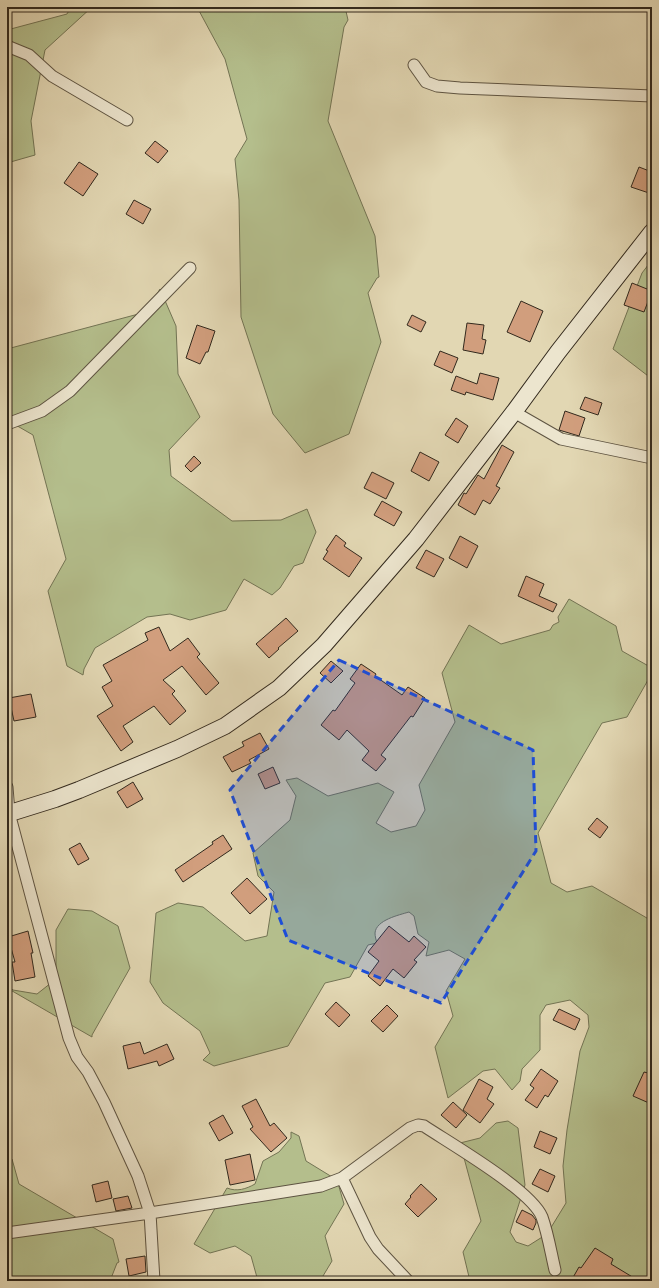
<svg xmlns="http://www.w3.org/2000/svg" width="659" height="1288" viewBox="0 0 659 1288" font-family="Alegreya,serif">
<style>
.green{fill:#b4be8c;stroke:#737454}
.building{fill:#d19e7d;stroke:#32291d}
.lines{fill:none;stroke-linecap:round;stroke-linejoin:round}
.street-casing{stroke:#5e5442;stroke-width:13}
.secondary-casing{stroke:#32291d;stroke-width:18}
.street{stroke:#ece5ce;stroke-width:11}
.secondary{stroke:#ece5ce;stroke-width:16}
.marked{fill:#1d4ed8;fill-opacity:0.2;stroke:#1d4ed8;stroke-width:3;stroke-dasharray:8 5;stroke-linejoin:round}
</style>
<rect width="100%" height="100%" fill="#e2d7b3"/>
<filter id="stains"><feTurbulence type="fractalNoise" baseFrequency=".005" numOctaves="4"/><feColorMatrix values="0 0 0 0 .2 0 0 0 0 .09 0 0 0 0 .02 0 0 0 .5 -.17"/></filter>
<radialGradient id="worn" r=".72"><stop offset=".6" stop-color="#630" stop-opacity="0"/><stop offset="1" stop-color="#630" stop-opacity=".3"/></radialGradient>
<path class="green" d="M71,7H92L45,50L31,121L35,155L7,163V30L67,14Z
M197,7H345L348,20L344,27L328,121L375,236L379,277L377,278L368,293L381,342L349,434L305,453L273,414L241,317L239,200L235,159L247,139L225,59Z
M652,260V379L613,349L642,273Z
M160,289L176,326L178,374L200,417L169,450L171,476L232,521L281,520L307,509L316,532L303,563L294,566L280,588L272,595L244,579L226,610L190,620L170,614L147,617L95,648L84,669L83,675L67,666L48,591L66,559L33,435L7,420V349L146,312Z
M569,599L616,626L622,651L652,668V673L627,717L602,723L538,833L551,883L567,892L592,886L652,921V1281H470L463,1252L481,1221L460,1143L480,1138L496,1123L508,1121L518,1128L525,1185L510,1232L516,1242L528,1246L547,1234L566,1203L563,1166L567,1130L580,1051L589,1027L588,1015L570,1000L546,1005L540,1015V1050L522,1069L520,1081L512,1090L495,1069L483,1071L448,1098L435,1047L453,1016L446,991L465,959L449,950L426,956L429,942L418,934L414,916L409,912C399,915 376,920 375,933C375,936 376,940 377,943L368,945L350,977L325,983L288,1046L214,1066L203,1060L210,1053L200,1031L163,1003L150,982L156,913L178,903L203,907L245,941L267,936L274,892L258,876L253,853L290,820L296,796L286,780L297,778L328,796L378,783L394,792L376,823L391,832L416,826L425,810L419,785L455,722L442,673L469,625L501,644L550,630L553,625L559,622L558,617Z
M68,909L92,911L118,926L130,968L92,1035V1037L7,988V985L13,990L37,994L56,979V930Z
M291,1132L299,1136L306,1161L337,1180L344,1204L325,1236L332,1261L320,1281H258L251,1256L235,1246L210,1253L194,1244L227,1188C237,1192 246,1189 255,1184L263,1161L279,1152L291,1138Z
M7,1156L12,1159L19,1184L113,1239L119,1262L117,1263L110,1281H7Z"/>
<path class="building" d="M155,141L168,151L158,163L145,153Z
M79,162L98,174L83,196L64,183Z
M639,167L652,172V194L631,187Z
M134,200L151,209L143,224L126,214Z
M632,283L652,291L644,312L624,305Z
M521,301L543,311L530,342L507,332Z
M412,315L426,322L421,332L407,325Z
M467,323L484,325L482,339L486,340L483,354L463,350Z
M197,325L215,331L208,352H206L200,364L186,358Z
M440,351L458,358L452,373L434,365Z
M480,373L499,378L493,400L466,392L465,395L451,390L456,376L477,384Z
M585,397L602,403L598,415L580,409Z
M565,411L585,418L579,436L559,430Z
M456,418L468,426L458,443L445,435Z
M502,445L514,452L496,486L500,488L490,504L483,500L475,515L458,505L464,493L466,494L478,475L484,479Z
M420,452L439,462L429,481L411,471Z
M194,456L201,463L191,472L185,466Z
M372,472L394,483L386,499L364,488Z
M382,501L402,512L394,526L374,515Z
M336,535L346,543L344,546L362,558L349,577L323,559L328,551L326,550Z
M460,536L478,546L467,568L449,558Z
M426,550L444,559L434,577L416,568Z
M526,576L544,584L539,596L557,604L553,612L518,596Z
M286,618L298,631L278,648L279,649L269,658L256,644Z
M159,627L170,651L188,638L200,654L197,657L219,683L206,695L182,666L163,680L175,691L172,694L186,711L170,725L154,706L123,726L133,742L121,751L97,716L113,706L102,687L112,681L103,665L148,640L145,633Z
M331,661L343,671L331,683L320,673Z
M361,664L376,674L375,676L402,695L408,687L425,698L413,717L411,716L381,755L386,759L376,771L362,760L369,751L347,730L339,740L321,725L333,710L335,711L355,683L350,679Z
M31,694L36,717L14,721L9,698Z
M260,733L269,749L249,760L251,763L232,772L223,757L244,746L242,742Z
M273,767L280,783L265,789L258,774Z
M133,782L143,799L127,808L117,792Z
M597,818L608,827L600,838L588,829Z
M223,835L232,849L183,882L175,870L213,844L212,842Z
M80,843L89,859L78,865L69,849Z
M247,878L267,899L250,914L231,893Z
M389,926L409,942L414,936L426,947L414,960L417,962L404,978L393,969L380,986L368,976L379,961L368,952Z
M28,931L33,953H31L35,977L15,981L12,962H15L8,937Z
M336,1002L350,1015L339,1027L325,1014Z
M387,1005L398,1016L383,1032L371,1021Z
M559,1009L580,1019L575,1030L553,1020Z
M140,1042L144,1054L167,1044L174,1059L159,1066L157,1061L128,1069L123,1046Z
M541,1069L558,1081L548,1097L545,1095L537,1108L525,1100L534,1088L530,1085Z
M644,1072L652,1074V1096L649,1103L633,1096Z
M479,1079L493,1087L487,1099L494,1104L480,1123L463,1110Z
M256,1099L270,1126L274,1123L287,1138L271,1152L250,1129L253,1127L242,1106Z
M453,1102L467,1115L456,1128L441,1115Z
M223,1115L233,1133L219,1141L209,1123Z
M540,1131L557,1138L550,1154L534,1147Z
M250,1154L255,1180L230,1185L225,1160Z
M540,1169L555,1176L548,1192L532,1184Z
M108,1181L112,1198L96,1202L92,1185Z
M421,1184L437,1199L418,1217L405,1204L411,1197L410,1196Z
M128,1196L132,1208L116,1211L113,1199Z
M522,1210L532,1215L536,1220V1223L533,1230L516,1222Z
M595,1248L613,1259L611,1264L639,1281H571L579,1267L581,1268Z
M145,1256L146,1272L129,1276L126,1259Z"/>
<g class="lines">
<g class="street-casing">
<path id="street" d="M7,46L29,55L52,76L127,120
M414,65L426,82L437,86L460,88L652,96
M514,412L561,439L652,458
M7,424L42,411L70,391L190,268
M7,787L9,813L69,1038L77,1057L88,1072L104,1102L138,1176L150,1213L154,1281
M342,1178L410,1128L418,1125L424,1126C451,1144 531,1190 542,1217C548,1234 551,1253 555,1270
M7,1233L150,1213L321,1186L342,1178L370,1237L378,1249L408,1281"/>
</g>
<g class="secondary-casing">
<path id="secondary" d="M7,814L55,799L79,790L177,749L225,726L279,688L324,645L416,539L514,412L558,352L652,232"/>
</g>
<use href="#street" class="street"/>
<use href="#secondary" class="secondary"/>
</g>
<path class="marked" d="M339,660L533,750L536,851L441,1003L288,940L230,790Z"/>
<rect width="659" height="1288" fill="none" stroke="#e2d7b3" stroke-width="24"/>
<rect x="8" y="8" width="643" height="1272" fill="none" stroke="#32291d" stroke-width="2"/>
<rect x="12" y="12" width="635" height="1264" fill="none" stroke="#32291d"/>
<rect width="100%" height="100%" filter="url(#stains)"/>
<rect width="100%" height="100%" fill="url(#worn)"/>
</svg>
